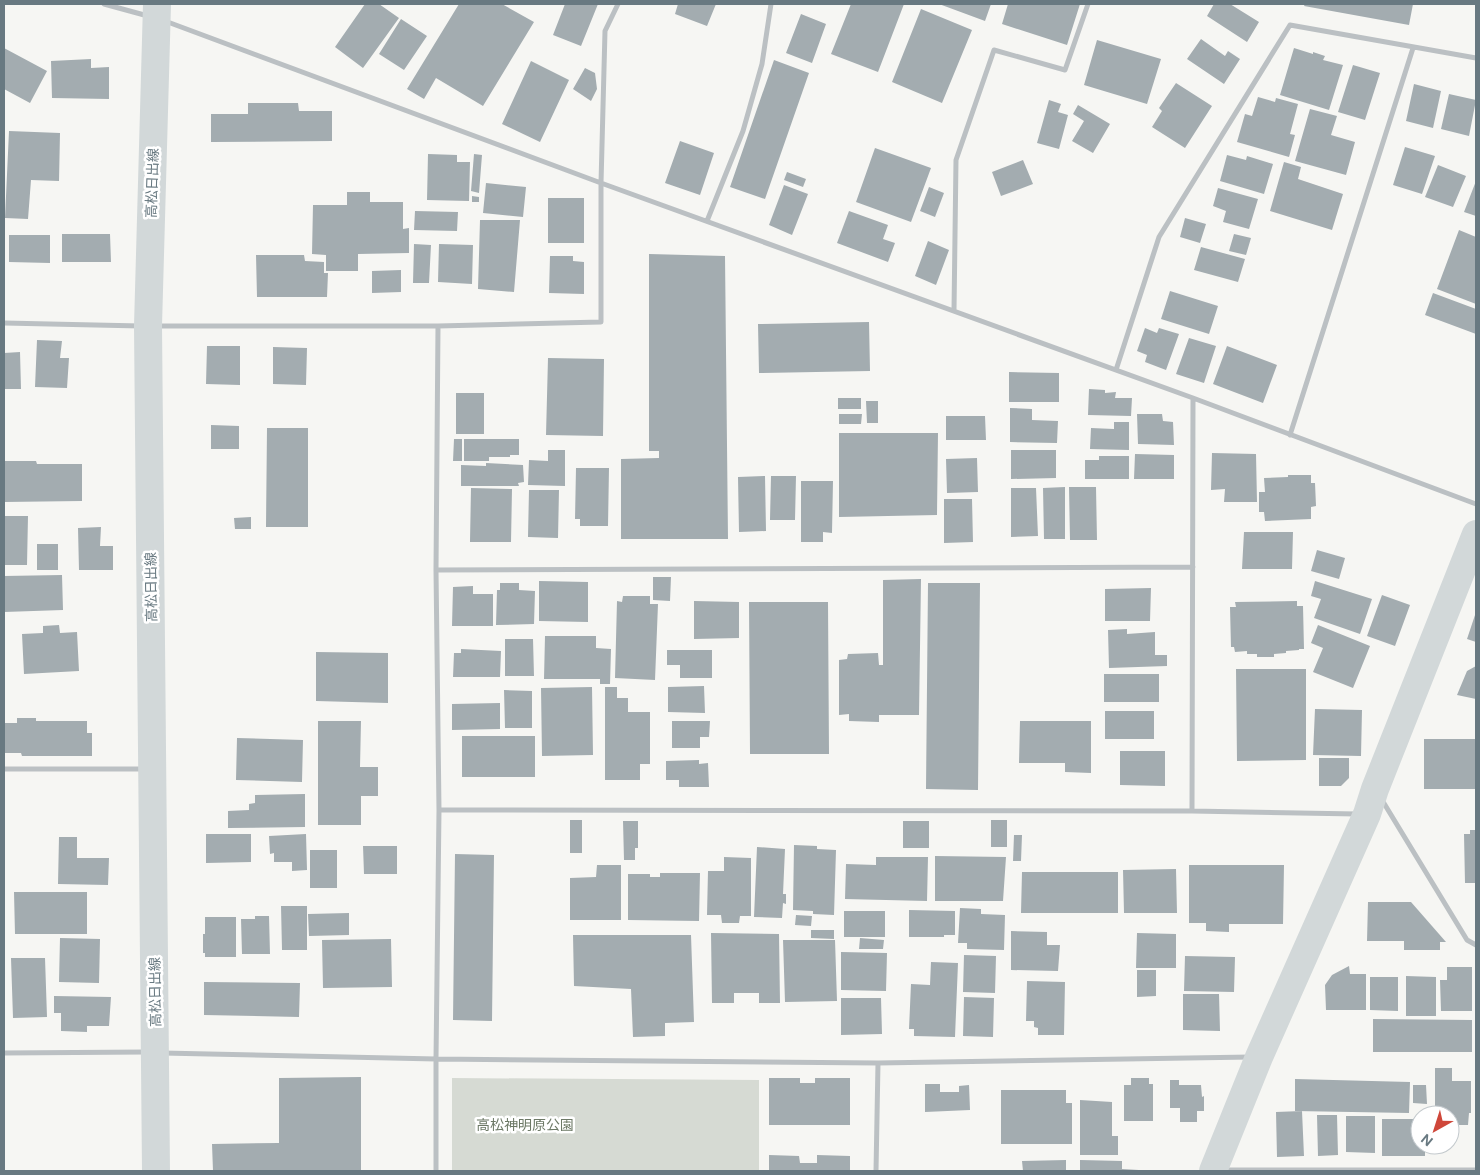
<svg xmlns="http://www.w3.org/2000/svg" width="1480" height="1175" viewBox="0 0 1480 1175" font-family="'DM Sans','Noto Sans JP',sans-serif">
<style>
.green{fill:#d6dad3}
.building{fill:#a3acb0}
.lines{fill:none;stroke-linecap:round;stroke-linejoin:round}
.street{stroke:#bbc0c3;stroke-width:5}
.secondary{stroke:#d2d8d9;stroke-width:28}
.labels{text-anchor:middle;stroke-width:5;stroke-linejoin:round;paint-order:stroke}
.street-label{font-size:14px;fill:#687981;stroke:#fff}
.park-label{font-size:14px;fill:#6d7966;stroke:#fff}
</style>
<rect width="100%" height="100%" fill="#f6f6f3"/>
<path class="green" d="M452,1078L759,1080V1171H452Z"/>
<path class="building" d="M365,4H379L399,18L363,68L335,47Z
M459,4H502L534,22L483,106L436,78L424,99L407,89Z
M565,4H598L581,46L553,35Z
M678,4H716L707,26L675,14Z
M851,4H904L878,72L831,54Z
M939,4H991L985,21Z
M1008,4H1080L1067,45L1002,24Z
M1214,4H1230L1259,22L1247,42L1207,16Z
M1305,4H1413L1409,25L1304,6Z
M921,9L972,30L942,103L892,82Z
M801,14L826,24L812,63L786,53Z
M401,19L427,36L404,70L379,54Z
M1201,39L1225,56L1228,51L1240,59L1224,84L1187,59Z
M1097,40L1161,59L1147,104L1084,85Z
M4,48L47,71L30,103L4,89Z
M1294,48L1313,54V52L1325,56L1323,60L1343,65L1329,110L1280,95Z
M91,59V68L109,67V99L52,98L51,61Z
M774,60L809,73L765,199L730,187Z
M531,61L569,80L540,142L502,124Z
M1353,65L1380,73L1365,120L1338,112Z
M585,68L595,73L597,89L591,101L573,89Z
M1176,83L1212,106L1185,148L1152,127L1162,111L1159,108Z
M1414,84L1441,91L1433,128L1406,121Z
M1449,94L1476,100L1469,136L1441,129Z
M1258,97L1275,102L1276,98L1298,104L1290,134L1295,135L1289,157L1237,142L1245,114L1252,116Z
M1049,100L1061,104L1058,112L1068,115L1059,149L1037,143Z
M248,103H298L299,111H332V141L211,142V114H248Z
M1078,105L1110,124L1093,153L1072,141L1084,121L1073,114Z
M1310,109L1337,116L1331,135L1355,142L1346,175L1295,161Z
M9,131L60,133L59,181L31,180L28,219L5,218Z
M680,141L714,153L700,195L665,183Z
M1405,147L1435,156L1422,194L1393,185Z
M875,148L931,168L911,222L856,202Z
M428,154L457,155V162H470L469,201L427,200Z
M474,154L482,155L479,193L471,191Z
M1227,155L1246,160L1247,156L1273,164L1264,194L1220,181Z
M1023,160L1033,184L1001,196L992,172Z
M1284,162L1301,167L1298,179L1343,194L1332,230L1270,211Z
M1438,165L1466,176L1453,207L1425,197Z
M787,172L806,179L803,187L784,180Z
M1476,181V216L1464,212Z
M486,183L526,187L523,217L483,213Z
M784,185L808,194L792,235L769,225Z
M929,187L944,193L935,217L920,211Z
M1218,188L1258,199L1249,229L1223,222L1226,211L1213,206Z
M347,192H370V202H403V229L409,228V253L358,254V271H326V255L312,254L313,205H347Z
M472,196L479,197V202H472Z
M548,198H584V243H548Z
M415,211L458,212L457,231L414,230Z
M849,211L888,225L883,239L895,243L888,262L837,243Z
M1185,218L1206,224L1200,243L1180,237Z
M480,220H520L514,292L478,289Z
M1459,230L1476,237V304L1437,289Z
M62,234H110L111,262H62Z
M1234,234L1251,238L1246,255L1229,251Z
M9,235H50V263L9,262Z
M928,241L949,250L936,285L915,276Z
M414,244L431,245L429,283H413Z
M439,244L473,245L472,284L438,282Z
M1201,247L1245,259L1238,282L1194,270Z
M649,254L725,256L728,539H621V459L659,458V451H649Z
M256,255H304L305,261L324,262V273H328L327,297H257Z
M550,256H573V261L584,262V294L549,293Z
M401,270V292L372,293V271Z
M1170,291L1218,306L1209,334L1161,319Z
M1433,293L1476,309V334L1425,315Z
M869,322L870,371L759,373L758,324Z
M1145,328L1157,333L1159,328L1179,334L1166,370L1145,362L1147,355L1137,351Z
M1189,338L1216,346L1204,383L1176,374Z
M37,340L62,341L60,358H69L67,388L35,387Z
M207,346H240V385L206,384Z
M1227,346L1277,365L1263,403L1213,384Z
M273,347L307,348L306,385L273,384Z
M20,352L21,389H4V353Z
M548,358L604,359L603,436L546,435Z
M1009,372L1059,373V402H1009Z
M1089,389L1105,390V393L1116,392L1115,398H1132L1131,416L1088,415Z
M456,393H484V434H456Z
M838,398H861V409H838Z
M866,401H878V423H867Z
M1010,408L1032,409V420L1058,421L1057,443L1010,442Z
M839,414H862L861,424H839Z
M1137,414H1162L1163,421L1173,422L1174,445L1138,444Z
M946,416H985L986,440H946Z
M1114,422H1129V450L1090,449L1091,428L1114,429Z
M211,425L239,426V449H211Z
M267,428H308V527H266Z
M839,433H938L937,515L839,517Z
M454,439H462V461H453Z
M464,439H519V455H510V457H489V461H464Z
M548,450H565V486L528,485L529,460L548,461Z
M1011,450H1056V478L1011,479Z
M1212,453L1256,454L1257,502H1224L1225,489L1211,490Z
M1135,454L1174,455V479H1134Z
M1099,456H1129V479H1085V460H1099Z
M977,458L978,492L947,493L946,459Z
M4,461H36L37,464H82V501L4,502Z
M486,463L523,465L524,482L518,483L519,486H461V465L486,466Z
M576,468H609L608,526H580V519H575Z
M1288,475H1311V483H1315L1316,506L1311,507V519L1265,521L1264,512H1259V492H1265L1264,478L1288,477Z
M765,476L766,531L739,532L738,477Z
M771,476H796L795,520H770Z
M801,481H833L832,533L823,532V542H801Z
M1065,487V539H1044L1043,488Z
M1069,487H1096L1097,540H1070Z
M471,488L512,489L511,542H470Z
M1011,488H1036L1038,536L1011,537Z
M529,490H559L558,538L528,537Z
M944,499H972L973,542L944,543Z
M4,516H28L27,565H4Z
M251,517V529H235L234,518Z
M101,527L100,546H113V570H79L78,528Z
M1244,532H1293L1292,569H1242Z
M37,544H58V570H37Z
M1317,550L1345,558L1339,579L1311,571Z
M62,575L63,610L4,612V576Z
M653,577H671L670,601L653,600Z
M921,579L919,715H879V722L849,721V714L839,715V660L847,659L848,654L878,653L879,665H883V580Z
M539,581L588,582V622L539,621Z
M1315,581L1372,599L1360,634L1314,618L1321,599L1311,596Z
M500,583H519V590L535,591L534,624L496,625L497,590H500Z
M928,583H980L978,790L926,789Z
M473,586V594H493V626H452L453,587Z
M1151,588L1150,621H1105V589Z
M1382,595L1410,605L1395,646L1367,636Z
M623,596H650V604H658L655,680L615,678L617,601L622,602Z
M694,601L739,602V638L694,639Z
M1297,601V606H1303L1304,649H1299V650L1286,651V653L1274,654V657H1257V654H1247V651L1235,652L1234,647H1231L1230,607H1236L1235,602Z
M749,602H828L829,754H750Z
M1476,612V642L1467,639Z
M59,625L60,633L77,632L79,671L24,674L22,634L43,633V626Z
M1318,625L1370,646L1353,688L1313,672L1323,648L1311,643Z
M1127,629V634L1155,632V655H1167V666L1109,668L1108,630Z
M545,636H596V648L611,649L610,684H600V679H544Z
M505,639H533L534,676H505Z
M461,649L501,651L500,677H453L454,653H461Z
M667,650H712V678H680V665H667Z
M316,652L388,653V703L316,701Z
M1476,666V699L1457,695L1467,671Z
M1236,669H1306V760L1237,761Z
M1104,674H1159V702H1104Z
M704,686L705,713L668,712V687Z
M592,687L593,755L542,756L541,688Z
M605,687H617V698H628V712H650V764H640V780H605Z
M504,690L532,691V728H505Z
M500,703V729L452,730V704Z
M1315,709L1362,710L1361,756L1313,755Z
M1105,711H1154V739H1105Z
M17,718H36V721H87V733H92V756H22L21,753H4V723H17Z
M318,721H361L360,767H378V796H361V825H318Z
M672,721H710L709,737H700V748H672Z
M1020,721H1091V773L1065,772V763H1019Z
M462,736H535V777H462Z
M237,738L303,740L302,782L236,780Z
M1424,739H1475V789H1424Z
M1120,751H1165V786L1120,785Z
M1319,758H1349V778L1341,786H1319Z
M699,760V764L708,763L709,787H679V780H666V761Z
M305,794V827L228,828V811L249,810V804L255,803V795Z
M570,820H582V853H570Z
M991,820H1007V847H991Z
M623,821H638V848H635V860H624Z
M903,821H929V848H903Z
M1470,830H1476V883H1465L1464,834H1470Z
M206,834H251V862L206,863Z
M306,834L307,870L292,871V862H274V853L270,854L269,836Z
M1014,835H1022L1021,861H1013Z
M59,837H77V858H109L108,885L58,884Z
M794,845L817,846V849L836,850L834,915L813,914V911L793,910Z
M363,846H397V874H364Z
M757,847L785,849L783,894H786V904L783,903L782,918L754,917Z
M310,850H337V888H310Z
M455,854L494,855L492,1021L453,1020Z
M935,856L1006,857L1003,901H935Z
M724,857L751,858V916H740L739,923H722L721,915H707L708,871H724Z
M876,857H928L927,901L845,899L846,864L876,865Z
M597,865H621V920H570V878L596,877Z
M1189,865H1284L1283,924H1229V932L1206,931V923H1189Z
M1176,869L1177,913H1124L1123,870Z
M1022,872H1118V913H1021Z
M660,873H700L699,921L628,920V874H650V877H660Z
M14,892H87V934H15Z
M1368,902H1411L1446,942H1440V950H1404V941H1367Z
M281,906H307V950H282Z
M960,908L981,909V914L1005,915L1004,950L967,949V943H958Z
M909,910L955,911V935H944V937H909Z
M844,911H885V937H844Z
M349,913V935L309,936L308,914Z
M796,915L812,916L811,926L795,925Z
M255,916H269L270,954H242L241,919H255Z
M205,917H236V957H205V953H203V934H205Z
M811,930H834V939L811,938Z
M1011,931L1047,932V945H1060L1058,971L1011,970Z
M711,933L779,934L780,1003H759V993H734V1003H712Z
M1137,933L1176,934V968H1136Z
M573,935H691L694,1022L665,1023V1036L633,1037L631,989L574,986Z
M60,938L100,939L99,983L59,982Z
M860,938L884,940L883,949H859Z
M391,939L392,987L323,988L322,940Z
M783,940H835L837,1001L785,1002Z
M841,952L887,953L886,991L841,990Z
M964,955L996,956L995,993L963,992Z
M1185,956L1235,957L1234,992L1184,991Z
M11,958H45L47,1017L13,1018Z
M931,962L958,963L955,1037L914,1036V1029H909L911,984L930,985Z
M1349,966L1350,974H1366V1010H1326L1325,985L1332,975Z
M1447,967H1472V1011H1441L1440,980H1447Z
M1137,970H1156V996L1137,997Z
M1406,976L1436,977V1016H1406Z
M1370,977H1398V1011L1370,1010Z
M1027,981L1065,982L1064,1035H1038V1028L1034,1027V1021H1026Z
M204,982L300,983L299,1017L204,1015Z
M1183,994H1219L1220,1031L1183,1030Z
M54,996L111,997L109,1026H87V1032L61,1031V1013H54Z
M964,997L994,998L993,1037L963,1036Z
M841,998H881L882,1034L841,1035Z
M1373,1019L1472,1020V1052H1373Z
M1435,1068H1452V1081H1471V1113H1469L1468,1125H1450V1115H1447V1110L1435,1109Z
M361,1077V1171H213L212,1144L279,1143V1078Z
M769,1078H800V1083H815V1078H850V1125H769Z
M1131,1078H1149V1084H1153V1121H1124V1085H1131Z
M1295,1079L1410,1082L1409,1113L1295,1111Z
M1170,1080H1179V1085H1201L1202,1097L1204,1096V1111H1197V1122H1180V1108H1170Z
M925,1084H940V1092H959V1086L969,1085L970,1110L925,1112Z
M1413,1085H1426L1427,1104L1413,1103Z
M1001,1090H1066V1103H1072V1144H1001Z
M1080,1100L1112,1102V1136H1118V1155H1080Z
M1302,1111L1304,1156L1277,1157L1276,1112Z
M1317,1115H1337L1338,1155L1318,1156Z
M1346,1116H1375V1153L1346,1152Z
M1382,1119H1420V1145H1425V1156H1382Z
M769,1155L799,1156L800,1163H817V1155L850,1156V1171H769Z
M1066,1160V1171H1023L1022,1161Z
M1080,1160L1122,1161V1169L1139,1170V1171H1080Z"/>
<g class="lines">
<path class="street" d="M104,4L148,16
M165,21L601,183L1193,398L1476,504
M707,221L743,131L762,64L771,4
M954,311L956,160L994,50L1065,70L1088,4
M4,323L141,326
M157,326H438L436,570L439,810L436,1059V1171
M438,326L601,322V183L605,31L618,4
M1116,370L1159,237L1290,25L1476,58
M1290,435L1413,48
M436,570L1193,567
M4,769H143
M1382,800L1467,940L1476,945
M439,810L1192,811L1357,814
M1192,811L1193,398
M4,1053L146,1052
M162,1053L436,1059L878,1063L1251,1057
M1222,1170H1476
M876,1171L878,1063"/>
<path class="secondary" d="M156,1171L148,326L157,4
M1213,1171L1259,1057L1367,814L1375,789L1476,534"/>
</g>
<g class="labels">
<g class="street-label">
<text transform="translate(152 183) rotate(-88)" y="5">高松日出線</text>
<text transform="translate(151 587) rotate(-91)" y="5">高松日出線</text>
<text transform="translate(155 992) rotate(-91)" y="5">高松日出線</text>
</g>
<g class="park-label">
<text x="525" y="1130">高松神明原公園</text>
</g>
</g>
<rect width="1480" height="1175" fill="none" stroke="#687981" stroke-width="10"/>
<g transform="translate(1435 1130) rotate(219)"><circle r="24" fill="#ffffff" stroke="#c3c9cd"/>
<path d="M0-4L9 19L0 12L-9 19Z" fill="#cf473a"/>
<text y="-8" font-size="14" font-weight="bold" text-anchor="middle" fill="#687981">N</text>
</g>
</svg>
